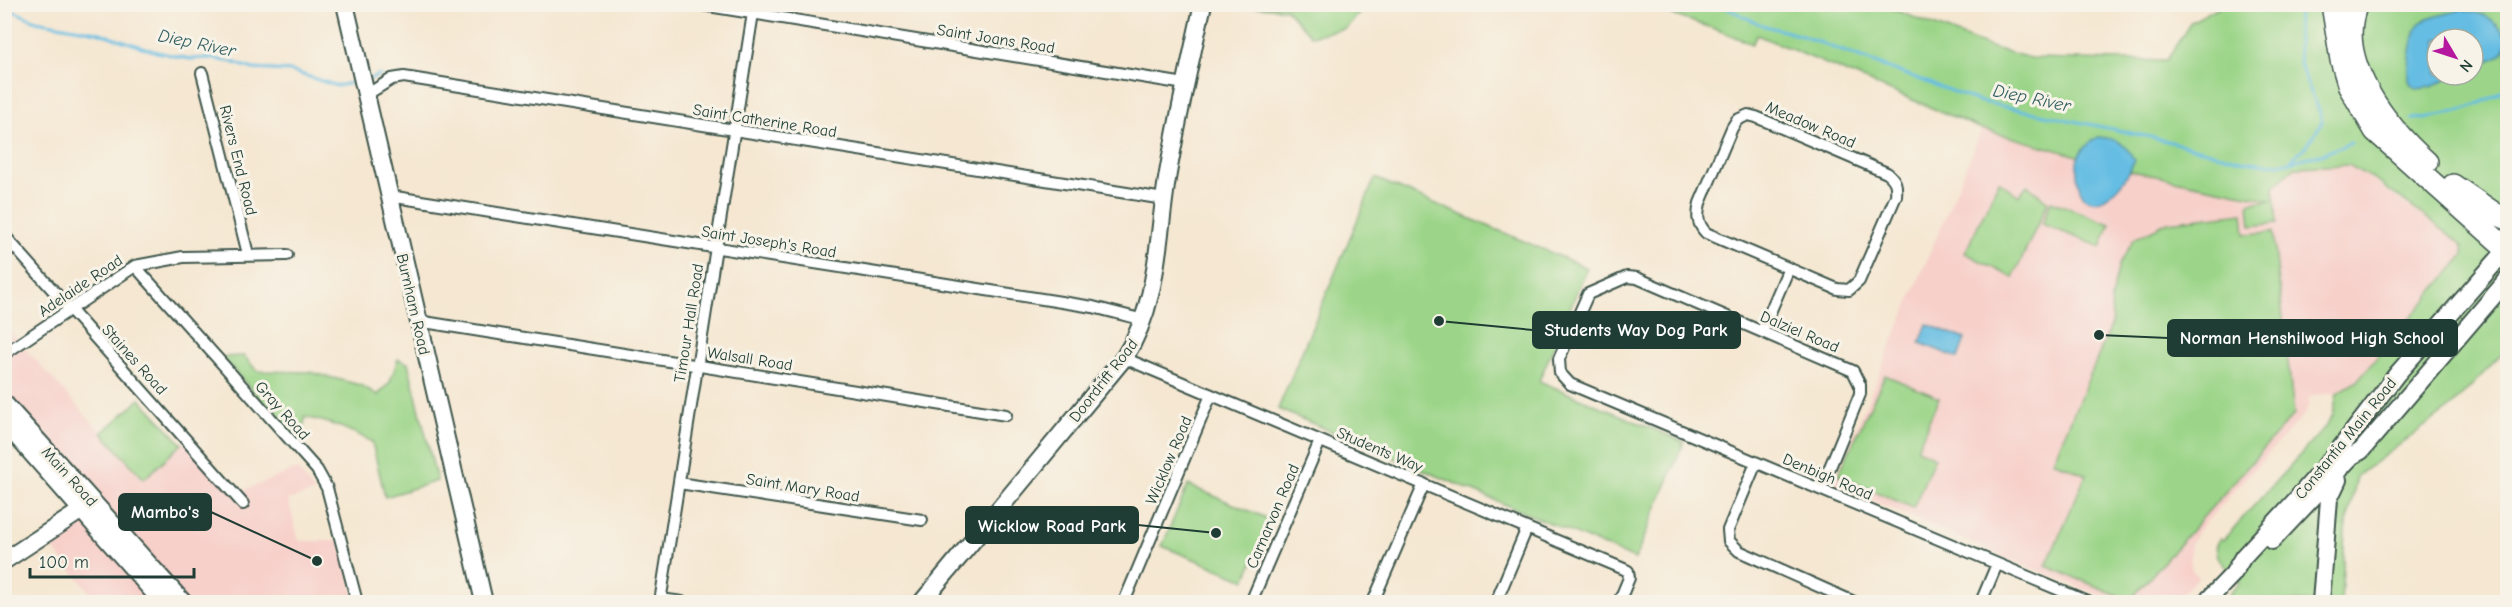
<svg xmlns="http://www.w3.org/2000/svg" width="2512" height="607" viewBox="0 0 2512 607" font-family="'Comic Neue',sans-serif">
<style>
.built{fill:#f7d0ca}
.green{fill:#9cd589;stroke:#5e895e;stroke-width:1.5;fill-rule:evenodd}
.water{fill:#65bde3;stroke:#427d8c;stroke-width:1.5}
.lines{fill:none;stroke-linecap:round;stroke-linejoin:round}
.stream{stroke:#65bde3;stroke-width:3}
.street-casing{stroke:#3f564c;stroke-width:14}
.secondary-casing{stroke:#3f564c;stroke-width:20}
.highway-casing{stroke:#3f564c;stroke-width:24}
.street{stroke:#fff;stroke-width:10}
.secondary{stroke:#fff;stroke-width:16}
.highway{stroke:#fff;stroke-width:21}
.labels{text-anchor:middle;stroke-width:6;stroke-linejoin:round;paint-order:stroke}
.street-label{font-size:16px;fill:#1f3d34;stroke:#f7f3e8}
.water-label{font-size:18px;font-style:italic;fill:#305d60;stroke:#f7f3e8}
.leader{fill:none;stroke:#1f3d34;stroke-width:2}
.callout-dot{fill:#1f3d34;stroke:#f7f3e8;stroke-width:2}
.callout{fill:#1f3d34;stroke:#1f3d34;stroke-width:2}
.callout-label{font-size:18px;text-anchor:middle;font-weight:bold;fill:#fff}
</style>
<rect width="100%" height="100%" fill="#f7f3e8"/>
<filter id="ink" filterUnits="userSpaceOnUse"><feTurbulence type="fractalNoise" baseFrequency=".0167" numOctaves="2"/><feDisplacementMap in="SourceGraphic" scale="12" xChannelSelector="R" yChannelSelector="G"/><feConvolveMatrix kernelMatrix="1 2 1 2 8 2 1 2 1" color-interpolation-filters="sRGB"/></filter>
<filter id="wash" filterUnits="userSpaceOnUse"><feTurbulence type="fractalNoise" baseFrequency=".008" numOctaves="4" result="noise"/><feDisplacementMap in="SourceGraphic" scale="24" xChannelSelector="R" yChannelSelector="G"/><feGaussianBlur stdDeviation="1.35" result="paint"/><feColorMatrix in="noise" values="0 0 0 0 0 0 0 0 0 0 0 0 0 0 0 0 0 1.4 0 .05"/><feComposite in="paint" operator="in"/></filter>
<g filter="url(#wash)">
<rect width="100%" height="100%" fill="#f5e7d1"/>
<path class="built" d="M1982,129L2131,171L2274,200V186L2295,167L2349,165L2458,241L2463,246L2464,254L2356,382L2337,393L2309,396V404L2306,412L2198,531L2191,544L2190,558L2192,570L2199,577L2174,602H2116L2001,556L1833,483Z
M4,325L144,479L187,440L234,494L297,469L315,492L288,500L299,541H340L356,602H89L93,596L50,545L100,510L5,403Z"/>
<path class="green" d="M1233,5H1232H1366L1346,28L1311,36L1286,9Z
M1642,5H1882L1993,48L2030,58L2166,61L2191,22L2222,5H2507V349L2451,407L2357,476L2345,531L2341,602H2221L2240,583C2229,570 2208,555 2220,538L2223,540L2326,426L2333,415L2337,393L2356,382L2464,255L2463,246L2458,241L2379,183L2349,165L2295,167L2274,186L2277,223L2251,226L2249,203L2272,200L2131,171L1982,129L1757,35L1752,44L1718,30ZM2437,39H2473V75H2437Z
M1375,178L1587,268L1539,381L1684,442L1635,559L1278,409Z
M1999,181L2019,196L2027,185L2048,202L2013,278L1965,253Z
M2051,201L2110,224L2101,247L2042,224Z
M2243,213L2245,234L2273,232L2294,414L2130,600L2046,566L2086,475L2053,461L2112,324L2111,298L2119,265L2134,239L2168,222Z
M244,356L257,371L310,372L360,385L378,395L390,382L398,359L408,363L437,481L385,497L372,442C350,429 330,422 305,417L302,446L222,357Z
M1885,375L1939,398L1917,449L1935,457L1913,508L1838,475Z
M140,399L182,444L144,479L102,433Z
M1188,485L1271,520L1245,580L1162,546Z"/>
<path class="water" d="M2461,10C2482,12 2496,19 2507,37C2508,59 2490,59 2473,66V39H2437V75H2453L2431,87L2417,89C2414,87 2412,86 2410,83C2406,74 2413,30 2420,23C2427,17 2451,13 2461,10Z
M2098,137C2117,138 2126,144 2134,160C2125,190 2082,228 2077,174C2076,165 2077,155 2084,148C2088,144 2094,140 2098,137Z
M1927,324L1965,339L1958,358L1920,343Z"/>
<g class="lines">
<path class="stream" d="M1718,4L1762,25L1802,36L1978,101L2155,138L2245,161L2266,164L2289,162L2321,154L2351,143
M4,7L36,21L97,32L157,52L190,59L208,58L232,62L253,69L291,71L337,86L351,83
M370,79L380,75
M2412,119C2446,117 2479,107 2508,88
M2290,161L2309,143L2322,122C2319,104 2309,91 2303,74C2296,52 2298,28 2298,4"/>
</g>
</g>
<g filter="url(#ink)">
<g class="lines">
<g class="street-casing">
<path id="street" d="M696,4L1185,84
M202,73L248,254
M366,95L392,79L404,77L1164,199
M1748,115L1756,117L1887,173C1896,180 1897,185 1896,196L1859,281L1849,290L1837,289L1706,233C1697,223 1697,216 1700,203L1732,128L1737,120Z
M389,196L1093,307L1144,320
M4,235L243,504
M135,266L317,470L327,488L357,602
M418,321L1006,415
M1762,331L1789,268
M4,354L135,266L183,257L287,255
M1124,358L1624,569L1628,571L1629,578L1619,602
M1756,463L1728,530L1729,541L1739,551L1854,602
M679,483L922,520
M1821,489L1860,394V385L1853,371L1637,278L1627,277L1588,294L1559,359L1560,373L1570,384L2088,602
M661,599L682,602
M660,602L753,13
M1124,602L1211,395
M1251,602L1320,441
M1373,602L1424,484
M1496,602L1527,528
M1981,602L1997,564"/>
</g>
<g class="secondary-casing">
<path id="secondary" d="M345,4L484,602
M4,403L183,602
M4,422L162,602
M2272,541L2352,456L2361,451L2508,279
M4,561L91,504
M922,602L1124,358C1159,304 1157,240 1167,179C1177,120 1190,62 1203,4
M2206,602L2233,574L2243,557L2294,502L2338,451L2397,374L2507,249
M2321,602L2329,499L2338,480"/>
</g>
<g class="highway-casing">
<path id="highway" d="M2332,4L2341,60L2349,87L2375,131L2508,250
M2357,4C2333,61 2388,127 2427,162
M2453,185L2494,213L2508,219"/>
</g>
<use href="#street" class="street"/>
<use href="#secondary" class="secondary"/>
<use href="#highway" class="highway"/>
</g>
</g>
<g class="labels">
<g class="street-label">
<text transform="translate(996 38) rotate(9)" y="6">Saint Joans Road</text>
<text transform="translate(765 120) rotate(9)" y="6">Saint Catherine Road</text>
<text transform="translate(1811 124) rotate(23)" y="6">Meadow Road</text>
<text transform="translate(239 160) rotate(76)" y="6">Rivers End Road</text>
<text transform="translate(769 241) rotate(9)" y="6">Saint Joseph's Road</text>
<text transform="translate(80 285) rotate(-34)" y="6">Adelaide Road</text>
<text transform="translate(414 304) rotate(77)" y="6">Burnham Road</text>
<text transform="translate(688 323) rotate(-81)" y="6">Timour Hall Road</text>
<text transform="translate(1800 331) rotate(23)" y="6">Dalziel Road</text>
<text transform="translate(750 358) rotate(9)" y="6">Walsall Road</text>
<text transform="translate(135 359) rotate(48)" y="6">Staines Road</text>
<text transform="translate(1103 380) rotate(-52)" y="6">Doordrift Road</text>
<text transform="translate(283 410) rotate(48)" y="6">Gray Road</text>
<text transform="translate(2345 438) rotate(-51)" y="6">Constantia Main Road</text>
<text transform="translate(1380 449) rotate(23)" y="6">Students Way</text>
<text transform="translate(1168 460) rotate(-67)" y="6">Wicklow Road</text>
<text transform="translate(70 476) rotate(48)" y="6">Main Road</text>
<text transform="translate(1828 476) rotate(23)" y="6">Denbigh Road</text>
<text transform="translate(803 487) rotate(9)" y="6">Saint Mary Road</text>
<text transform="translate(1272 516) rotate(-67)" y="6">Carnarvon Road</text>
</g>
<g class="water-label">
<text transform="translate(197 43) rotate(12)" y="6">Diep River</text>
<text transform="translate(2032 98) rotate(12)" y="6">Diep River</text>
</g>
</g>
<path class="leader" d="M1439 321L1533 330M2099 335L2168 338M317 561L211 512M1216 533L1138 525"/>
<g class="callout-dot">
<circle cx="1439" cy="321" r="6"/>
<circle cx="2099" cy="335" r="6"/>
<circle cx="317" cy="561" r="6"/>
<circle cx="1216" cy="533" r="6"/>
</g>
<g class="callout">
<rect x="1533" y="312" width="207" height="36" rx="6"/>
<rect x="2168" y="320" width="289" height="36" rx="6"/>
<rect x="119" y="494" width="92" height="36" rx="6"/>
<rect x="966" y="507" width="172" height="36" rx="6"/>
</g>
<g class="callout-label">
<text x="1636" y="336">Students Way Dog Park</text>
<text x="2312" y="344">Norman Henshilwood High School</text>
<text x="165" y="518">Mambo's</text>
<text x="1052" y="532">Wicklow Road Park</text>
</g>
<rect width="2512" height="607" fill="none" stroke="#f7f3e8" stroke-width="24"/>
<g transform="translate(2455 57) rotate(129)"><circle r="28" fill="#f7f3e8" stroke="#a1aaa0" stroke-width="1.5"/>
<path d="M0-4.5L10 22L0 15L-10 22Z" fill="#b5179e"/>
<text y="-9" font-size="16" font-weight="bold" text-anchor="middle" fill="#1f3d34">N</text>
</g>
<path d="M30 568v9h164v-9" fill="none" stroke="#1f3d34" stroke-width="3"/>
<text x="39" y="568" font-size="18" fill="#1f3d34" stroke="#f7f3e8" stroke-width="4.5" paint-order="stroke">100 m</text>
</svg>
